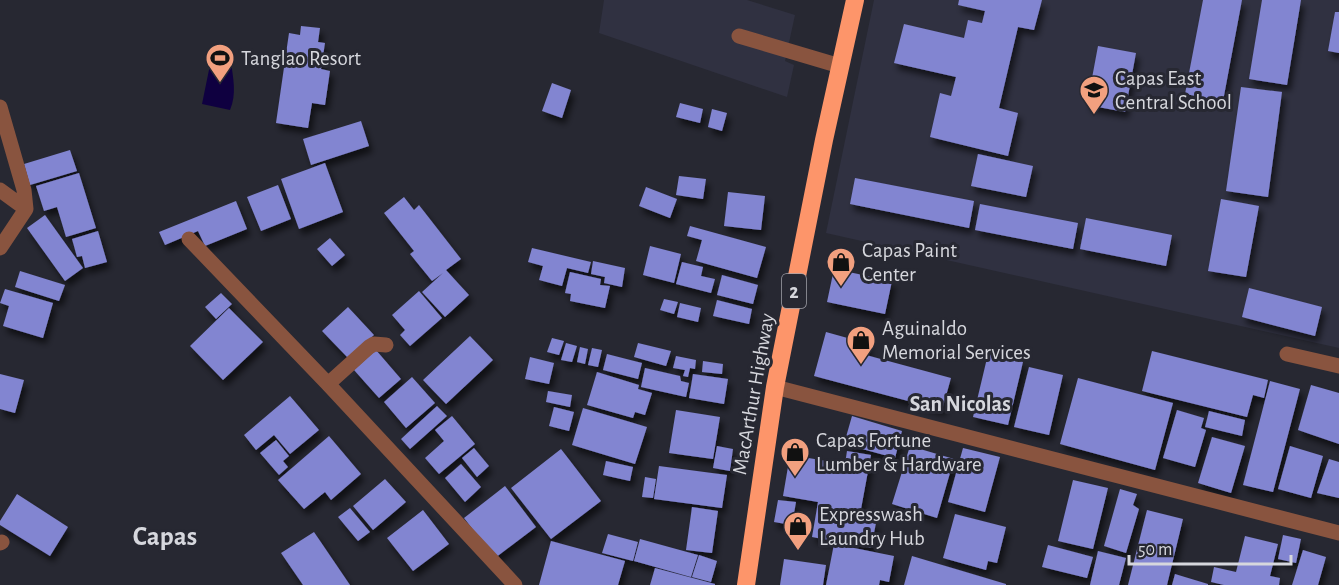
<svg xmlns="http://www.w3.org/2000/svg" width="1339" height="585" viewBox="0 0 1339 585" font-family="'Alegreya Sans',sans-serif">
<style>
.built{fill:#303141}
.water{fill:#0f0040}
.building{fill:#8285d1;filter:url(#shadow)}
.lines{fill:none;stroke-linecap:round;stroke-linejoin:round}
.minor{stroke:#89543f;stroke-width:15}
.highway{stroke:#fd956a;stroke-width:18}
.labels{text-anchor:middle;stroke-width:6;stroke-linejoin:round;paint-order:stroke}
.shield{fill:#272832;stroke:#a2a2aa;stroke-width:1.5}
.shield-label{font-size:20px;font-weight:bold;fill:#d6d7dd}
.poi-label{font-size:21px;fill:#d6d7dd;stroke:#272832;text-anchor:start}
.street-label{font-size:21px;fill:#d6d7dd;stroke:#272832}
.neighbourhood-label{font-size:22px;font-weight:bold;fill:#d6d7dd;stroke:#272832}
.district-label{font-size:27px;font-weight:bold;fill:#d6d7dd;stroke:#272832}
</style>
<defs>
<filter id="shadow"><feDropShadow dx="3.5" dy="6" stdDeviation="3" flood-color="#0009"/></filter>
</defs>
<rect width="100%" height="100%" fill="#272832"/>
<path class="built" d="M604,0H747L795,15L785,61L794,65L787,97L599,33Z
M874,0H1339V348L826,233Z"/>
<path class="water" d="M211,60L231,62C233,78 237,94 230,110L202,104Z"/>
<path class="building" d="M959,0H1042L1034,30L1018,27L999,108L1018,113L1008,156L930,137L940,93L951,96L956,77L894,63L904,24L964,38L968,20L982,23L985,11L958,5Z
M1203,0H1242L1223,101L1185,94Z
M1262,0H1301L1287,85L1249,79Z
M1335,12H1339V53L1328,51Z
M301,26L320,28L318,42L325,43L321,69L330,71L325,105L312,103L308,128L276,123L289,33L300,35Z
M1098,46L1136,53L1125,112L1087,105Z
M552,83L571,90L562,118L542,111Z
M1241,87L1282,92L1268,197L1226,191Z
M680,103L703,109L700,123L676,117Z
M712,109L727,113L722,131L708,127Z
M361,121L369,146L311,165L303,139Z
M70,150L77,171L30,185L24,164Z
M978,154L1033,166L1026,197L971,186Z
M325,163L343,212L299,229L281,179Z
M79,173L96,228L66,237L57,207L44,211L36,186Z
M679,176L706,179L703,199L676,195Z
M855,178L974,201L969,228L850,204Z
M278,185L291,219L261,231L247,197Z
M646,187L677,199L670,218L639,206Z
M728,192L765,196L761,230L724,226Z
M404,197L414,210L419,205L461,259L446,270L469,295L445,317L422,292L443,273L432,281L410,254L414,251L384,213Z
M1221,199L1259,206L1246,277L1208,271Z
M236,201L247,229L205,246L198,231L165,245L159,232Z
M980,204L1078,223L1073,249L975,230Z
M45,215L83,268L65,281L27,228Z
M1086,218L1172,235L1166,266L1080,249Z
M690,226L766,247L757,278L696,261L702,240L687,236Z
M98,231L107,262L85,268L82,256L77,257L72,239Z
M330,238L345,255L332,266L317,249Z
M650,246L681,254L674,283L643,275Z
M532,248L591,262L588,273L567,268L562,286L539,280L543,266L528,262Z
M593,261L625,268L622,287L604,283L605,277L591,274Z
M682,262L703,267L701,276L715,279L711,293L676,284Z
M834,269L892,281L885,314L827,302Z
M20,271L65,285L59,301L15,287Z
M570,272L601,279L600,285L610,286L605,308L570,301L571,294L565,293Z
M722,275L758,285L753,304L717,295Z
M1249,288L1322,307L1315,336L1242,317Z
M5,289L53,303L43,338L3,326L9,306L0,303Z
M419,291L442,318L410,346L400,335L405,330L392,315Z
M221,293L232,304L216,319L205,307Z
M664,299L678,302L674,314L660,310Z
M717,300L752,309L749,324L713,316Z
M680,303L701,308L698,322L677,317Z
M348,307L374,335L348,358L322,331Z
M229,308L263,342L223,380L190,346Z
M826,332L869,344L866,355L951,378L942,410L814,376Z
M470,336L493,360L446,404L423,380Z
M552,338L564,341L559,355L547,352Z
M566,343L577,346L572,362L561,360Z
M638,343L671,351L666,366L634,357Z
M580,347L588,349L585,364L577,362Z
M592,348L602,350L598,367L588,365Z
M376,350L401,379L379,398L354,370Z
M1152,351L1268,380L1264,398L1253,395L1247,417L1142,391Z
M607,354L642,363L638,379L603,370Z
M988,354L1023,362L1008,425L973,417Z
M676,356L696,360L695,369L690,368L688,377L683,376L685,370L673,368Z
M530,357L554,363L549,384L525,379Z
M703,361L723,364L722,374L702,372Z
M1029,367L1063,375L1049,435L1014,427Z
M645,368L680,376L681,381L689,383L686,397L641,387Z
M597,372L639,385L638,389L652,393L645,415L635,412L633,418L587,405Z
M0,374L24,380L15,413L0,409Z
M693,374L728,379L724,404L689,398Z
M412,377L435,403L406,428L384,402Z
M1078,378L1173,403L1155,470L1060,444Z
M1270,381L1300,389L1273,492L1243,485Z
M1311,385L1339,393V444L1298,430Z
M548,391L572,395L570,407L546,402Z
M290,396L319,430L290,454L274,435L256,450L244,435Z
M437,406L447,416L410,449L401,439Z
M554,407L574,412L569,431L549,426Z
M583,408L647,427L635,464L572,445Z
M676,410L720,417L713,459L669,453Z
M1177,410L1204,418L1201,428L1206,430L1195,467L1163,458Z
M1209,411L1245,420L1242,436L1205,427Z
M452,416L475,444L439,474L425,458L444,441L435,430Z
M852,416L902,431L895,458L844,444Z
M329,436L361,474L331,500L325,492L304,509L278,480Z
M1212,437L1245,446L1231,493L1198,483Z
M276,440L289,456L283,461L288,467L279,475L260,453Z
M717,446L733,449L730,471L713,468Z
M910,446L954,459L937,518L892,504Z
M1290,446L1323,456L1311,498L1278,489Z
M474,448L489,466L477,477L462,458Z
M963,448L1000,457L985,512L948,502Z
M561,449L601,501L551,539L511,488Z
M847,451L871,455L859,520L876,523L871,548L812,537L818,502L783,496L790,455L845,464Z
M1329,459L1339,462V498L1317,493Z
M606,461L633,467L630,481L603,475Z
M461,464L481,487L465,502L445,478Z
M659,466L727,475L722,508L654,499Z
M645,477L656,479L653,498L642,497Z
M385,479L406,502L373,530L353,506Z
M1073,480L1108,488L1093,549L1058,541Z
M505,486L536,527L495,558L464,518Z
M1120,489L1137,494L1133,505L1139,509L1126,553L1104,546Z
M17,494L68,527L50,556L0,525V521Z
M778,500L796,502L792,525L774,522Z
M692,507L718,511L712,553L686,550Z
M350,508L370,532L358,541L338,517Z
M423,510L449,544L413,571L387,538Z
M1147,510L1183,519L1167,585H1128Z
M955,514L1006,527L997,563L988,561L986,570L943,558Z
M314,532L350,585H303L281,553Z
M608,534L638,542L633,561L602,553Z
M1283,535L1301,539L1296,563L1278,559Z
M1245,536L1278,544L1270,576L1280,578L1279,585H1224L1211,582L1214,567L1236,572Z
M640,539L698,555L691,577L634,561Z
M551,541L625,561L618,585H539Z
M834,544L894,556L889,582L880,580L879,585H826Z
M1048,545L1093,557L1087,578L1042,567Z
M1303,550L1326,557L1318,585H1292Z
M1098,551L1126,558L1119,585H1090Z
M699,555L717,561L711,582L692,577Z
M912,556L1006,584V585H904Z
M784,559L826,565L823,585H780Z
M655,568L715,584V585H650Z
M1175,574L1208,584V585H1172Z"/>
<g class="lines">
<path class="minor" d="M739,36L840,66
M0,107L24,190L26,209L0,248
M0,190L26,209
M189,239L328,384L515,585
M1287,354L1339,366
M328,384L369,347L374,344L386,345
M775,387L1339,533
M0,543L2,542"/>
<path class="highway" d="M746,585L775,387L824,140L855,0"/>
</g>
<defs>
<g id="stadium-pin" transform="scale(1.5)"><path d="M0 17L-7.5 6A9.5 9.5 0 1 1 7.5 6Z" fill="#f2a07f" stroke="#272832"/><path d="M0-5a6.5 5 0 1 0 0 10a6.5 5 0 1 0 0-10ZM-3.5-1.8h7v3.6h-7Z" fill="#111"/></g>
<g id="school-pin" transform="scale(1.5)"><path d="M0 17L-7.5 6A9.5 9.5 0 1 1 7.5 6Z" fill="#f2a07f" stroke="#272832"/><path d="M0-5L7-2L0 1L-7-2ZM-4 1L0 2.5L4 1V4Q0 6-4 4Z" fill="#111"/></g>
<g id="shop-pin" transform="scale(1.5)"><path d="M0 17L-7.5 6A9.5 9.5 0 1 1 7.5 6Z" fill="#f2a07f" stroke="#272832"/><path d="M-5-2.5h2.3a2.7 3.5 0 0 1 5.4 0H5L5.5 6h-11ZM-1.5-2.5h3a1.5 2.3 0 0 0-3 0Z" fill="#111"/></g>
</defs>
<g fill-rule="evenodd">
<use href="#stadium-pin" x="220" y="58"/>
<use href="#school-pin" x="1094" y="90"/>
<use href="#shop-pin" x="841" y="262"/>
<use href="#shop-pin" x="861" y="340"/>
<use href="#shop-pin" x="795" y="452"/>
<use href="#shop-pin" x="798" y="526"/>
</g>
<g class="labels">
<rect class="shield" x="782" y="274" width="24" height="34" rx="4.5"/>
<g class="shield-label">
<text x="794" y="298">2</text>
</g>
<g class="poi-label">
<text x="241" y="65">Tanglao Resort</text>
<text x="1115" y="85">Capas East<tspan x="1115" dy="24">Central School</tspan></text>
<text x="862" y="257">Capas Paint<tspan x="862" dy="24">Center</tspan></text>
<text x="882" y="335">Aguinaldo<tspan x="882" dy="24">Memorial Services</tspan></text>
<text x="816" y="447">Capas Fortune<tspan x="816" dy="24">Lumber &amp; Hardware</tspan></text>
<text x="819" y="521">Expresswash<tspan x="819" dy="24">Laundry Hub</tspan></text>
</g>
<g class="street-label">
<text transform="translate(753 394) rotate(-80)" y="7">MacArthur Highway</text>
</g>
<g class="neighbourhood-label">
<text x="960" y="411">San Nicolas</text>
</g>
<g class="district-label">
<text x="165" y="545">Capas</text>
</g>
</g>
<path d="M1129 555v9h162v-9" fill="none" stroke="#d6d7dd" stroke-width="3"/>
<text x="1138" y="555" font-size="18" fill="#d6d7dd" stroke="#272832" stroke-width="4.5" paint-order="stroke">50 m</text>
</svg>
